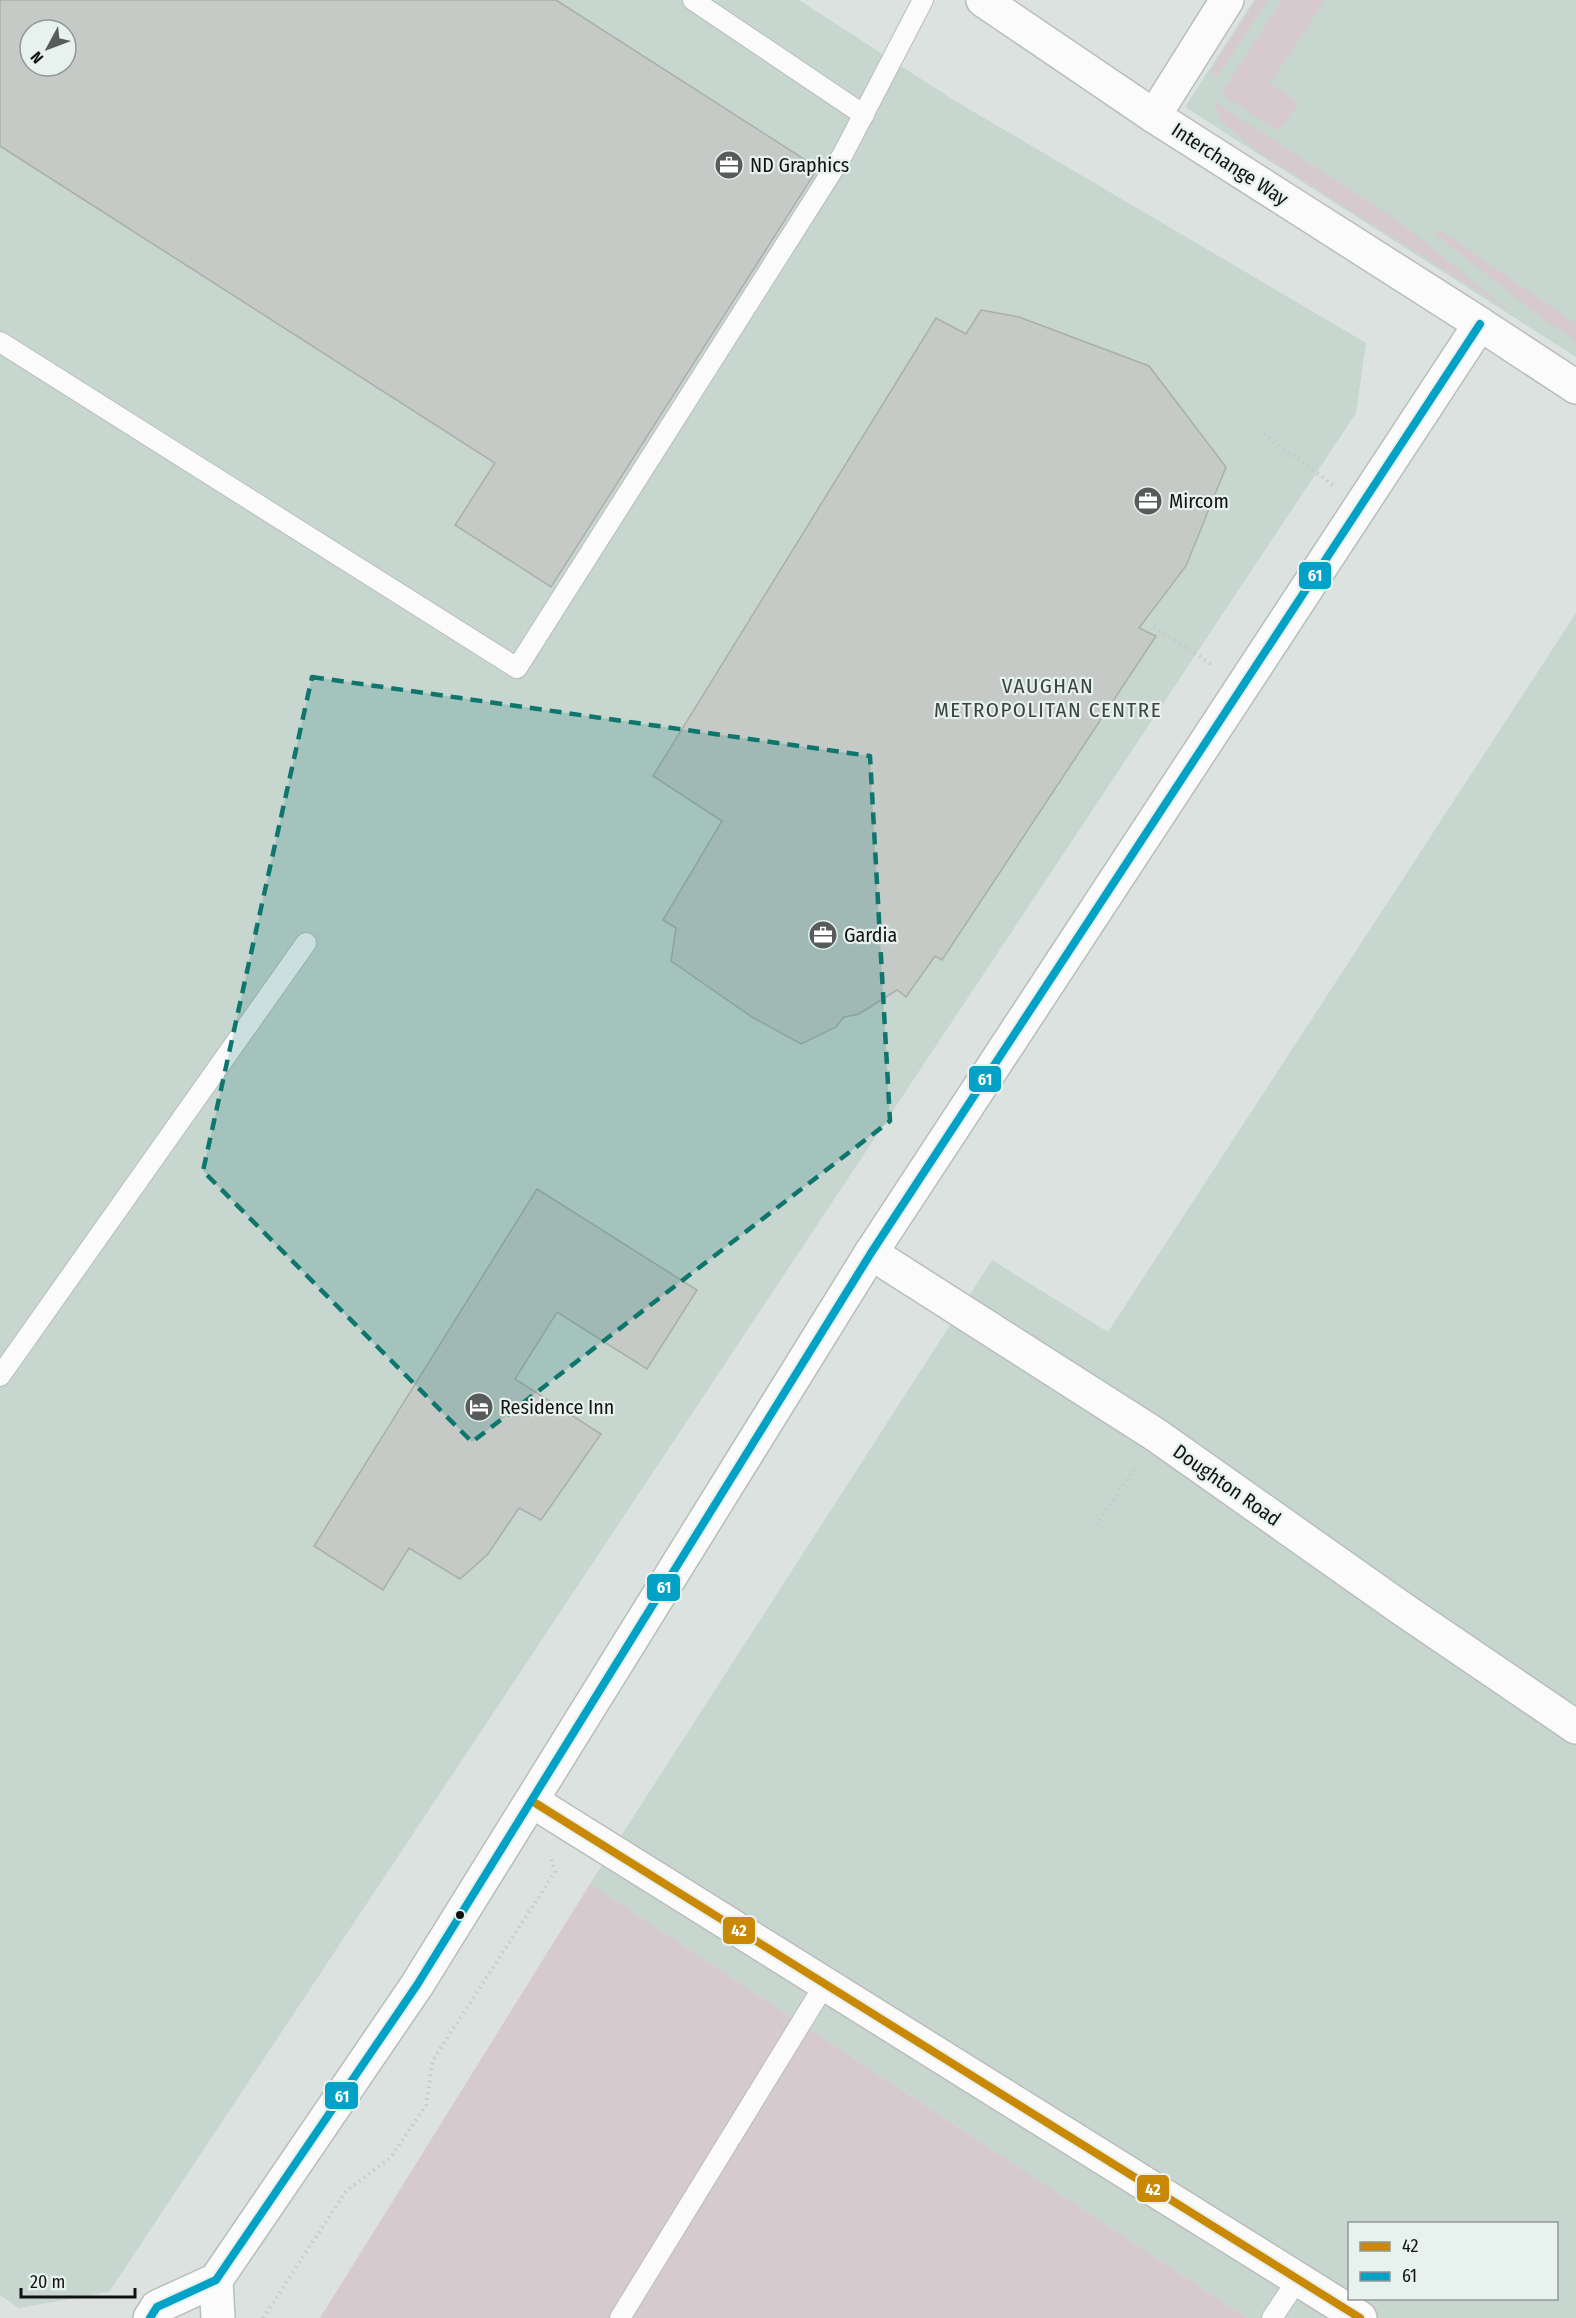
<svg xmlns="http://www.w3.org/2000/svg" width="1576" height="2318" viewBox="0 0 1576 2318" font-family="'Fira Sans Condensed',sans-serif">
<style>
.built{fill:#c8d6d0;fill-rule:evenodd}
.green{fill:#d7cace}
.building{fill:#c5cac7;stroke:#aaafac;stroke-width:1.5;fill-rule:evenodd}
.lines{fill:none;stroke-linecap:round;stroke-linejoin:round}
.service-casing{stroke:#b9bebb;stroke-width:22}
.minor-casing{stroke:#b9bebb;stroke-width:36}
.tertiary-casing{stroke:#b9bebb;stroke-width:36}
.path{stroke:#c8c9c9;stroke-width:4;stroke-dasharray:1.5 4.5;stroke-linecap:butt}
.service{stroke:#fafbfa;stroke-width:20}
.minor{stroke:#fafbfa;stroke-width:33}
.tertiary{stroke:#fafbfa;stroke-width:33}
.bus-1-casing{stroke:#e7f1ed;stroke-width:12}
.bus-2-casing{stroke:#e7f1ed;stroke-width:12}
.bus-1{stroke:#c98904;stroke-width:8}
.bus-2{stroke:#01a2c5;stroke-width:8}
.marked{fill:#0f766e;fill-opacity:0.2;stroke:#0f766e;stroke-width:4.5;stroke-dasharray:12 8;stroke-linejoin:round}
.bus-dot{fill:#101312;stroke:#e7f1ed;stroke-width:2}
.labels{text-anchor:middle;stroke-width:4.5;stroke-linejoin:round;paint-order:stroke}
.street-label{font-size:20px;fill:#101312;stroke:#e7f1ed}
.poi-label{font-size:20px;fill:#101312;stroke:#e7f1ed;text-anchor:start}
.neighbourhood-label{font-size:21px;letter-spacing:1.5px;fill:#3b4440;stroke:#e7f1ed}
.line-badge{stroke:#e7f1ed;stroke-width:2}
.badge-label{font-size:16px;text-anchor:middle;font-weight:bold;fill:#fff}
</style>
<rect width="100%" height="100%" fill="#dce2df"/>
<path class="built" d="M0,0H799L952,99L1366,343L1356,413L109,2292L19,2308L0,2295ZM30,30H66V66H30Z
M1254,0H1576V357L1185,107Z
M1576,613V2318H1247L590,1884L992,1260L1108,1332ZM1350,2224H1556V2298H1350Z"/>
<path class="green" d="M1256,0H1268L1217,76L1210,72Z
M1282,0H1325L1270,83L1299,103L1278,131L1221,94Z
M1213,101L1397,220L1514,314L1256,150L1222,122Z
M1440,230L1576,324V341L1539,316L1435,234Z
M590,1884L1247,2318H320Z"/>
<path class="building" d="M0,0H556L818,168L551,587L455,525L495,463L0,146ZM30,30H66V66H30Z
M981,310L1019,317L1149,366L1226,467L1186,566L1139,628L1156,636L942,960L935,956L906,997L897,990L859,1014L844,1017L836,1027L801,1044L752,1017L671,961L676,928L663,920L722,821L653,776L936,318L966,334Z
M537,1189L697,1290L647,1369L557,1312L515,1379L601,1434L541,1520L519,1508L488,1554L460,1579L409,1548L383,1590L314,1546Z"/>
<g class="lines">
<g class="service-casing">
<path id="service" d="M693,0L864,115
M0,342L517,668L843,154L923,0
M0,1376L306,943
M620,2318L825,1984
M1272,2318L1298,2279"/>
</g>
<g class="minor-casing">
<path id="minor" d="M1154,116L1227,0
M1480,324L1576,387
M871,1253L1156,1435L1401,1608L1576,1727
M532,1801L1360,2318"/>
</g>
<g class="tertiary-casing">
<path id="tertiary" d="M216,2280L218,2318
M150,2318L157,2307L216,2280L417,1985L871,1253L1480,324L1154,116L983,0"/>
</g>
<path class="path" d="M1264,434L1333,485
M1154,627L1214,666
M1096,1525L1136,1466
M263,2318L346,2191L391,2157L426,2105L433,2060L555,1872L550,1856"/>
<use href="#service" class="service"/>
<use href="#minor" class="minor"/>
<use href="#tertiary" class="tertiary"/>
<g class="bus-1-casing">
<path id="bus-1" d="M532,1801L1360,2318"/>
</g>
<g class="bus-2-casing">
<path id="bus-2" d="M150,2318L157,2307L216,2280L417,1985L871,1253L1480,324"/>
</g>
<use href="#bus-1" class="bus-1"/>
<use href="#bus-2" class="bus-2"/>
</g>
<path class="marked" d="M312,677L870,756L890,1121L472,1442L203,1171Z"/>
<defs>
<g id="office-disc" transform="scale(1.5)"><circle r="9.5" fill="#575b5a" stroke="#e7f1ed"/><path d="M-6-3h4V-5.5h4V-3h4V5H-6ZM-1-4.5V-3h2v-1.5ZM-6 0V1H6V0Z" fill="#fff"/></g>
<g id="hotel-disc" transform="scale(1.5)"><circle r="9.5" fill="#575b5a" stroke="#e7f1ed"/><path d="M-6-4.5h1.5V1H6V5H4.5V3h-9V5H-6ZM-4 0a1.8 1.8 0 1 1 3.6 0ZM.5 0V-2.5h3Q6-2.5 6 0Z" fill="#fff"/></g>
</defs>
<g fill-rule="evenodd">
<use href="#office-disc" x="729" y="165"/>
<use href="#office-disc" x="1148" y="501"/>
<use href="#office-disc" x="823" y="935"/>
<use href="#hotel-disc" x="479" y="1407"/>
</g>
<circle class="bus-dot" cx="460" cy="1915" r="5"/>
<g class="labels">
<g class="street-label">
<text transform="translate(1230 164) rotate(33)" y="7">Interchange Way</text>
<text transform="translate(1227 1485) rotate(35)" y="7">Doughton Road</text>
</g>
<g class="poi-label">
<text x="750" y="172">ND Graphics</text>
<text x="1169" y="508">Mircom</text>
<text x="844" y="942">Gardia</text>
<text x="500" y="1414">Residence Inn</text>
</g>
<g class="neighbourhood-label">
<text x="1048" y="693">VAUGHAN<tspan x="1048" dy="24">METROPOLITAN CENTRE</tspan></text>
</g>
</g>
<g class="line-badge">
<rect x="1298" y="561" width="34" height="29" rx="6" fill="#01a2c5"/>
<rect x="968" y="1065" width="34" height="28" rx="6" fill="#01a2c5"/>
<rect x="646" y="1573" width="35" height="29" rx="6" fill="#01a2c5"/>
<rect x="722" y="1916" width="34" height="29" rx="6" fill="#c98904"/>
<rect x="324" y="2081" width="35" height="29" rx="6" fill="#01a2c5"/>
<rect x="1136" y="2174" width="34" height="29" rx="6" fill="#c98904"/>
</g>
<g class="badge-label">
<text x="1315" y="581">61</text>
<text x="985" y="1085">61</text>
<text x="664" y="1593">61</text>
<text x="739" y="1936">42</text>
<text x="342" y="2102">61</text>
<text x="1153" y="2195">42</text>
</g>
<rect x="1348" y="2222" width="210" height="78" fill="#e7f1ed" stroke="#919895" stroke-width="1.5"/>
<rect x="1360" y="2242" width="30" height="9" fill="#c98904" stroke="#919895" stroke-width="1.5"/>
<text x="1402" y="2252" font-size="18" fill="#101312">42</text>
<rect x="1360" y="2272" width="30" height="9" fill="#01a2c5" stroke="#919895" stroke-width="1.5"/>
<text x="1402" y="2282" font-size="18" fill="#101312">61</text>
<g transform="translate(48 48) rotate(229)"><circle r="28" fill="#e7f1ed" stroke="#919895" stroke-width="1.5"/>
<path d="M0-4.5L10 22L0 15L-10 22Z" fill="#575b5a"/>
<text y="-9" font-size="16" font-weight="bold" text-anchor="middle" fill="#101312">N</text>
</g>
<path d="M21 2288v9h114v-9" fill="none" stroke="#101312" stroke-width="3"/>
<text x="30" y="2288" font-size="18" fill="#101312" stroke="#e7f1ed" stroke-width="4.5" paint-order="stroke">20 m</text>
</svg>
